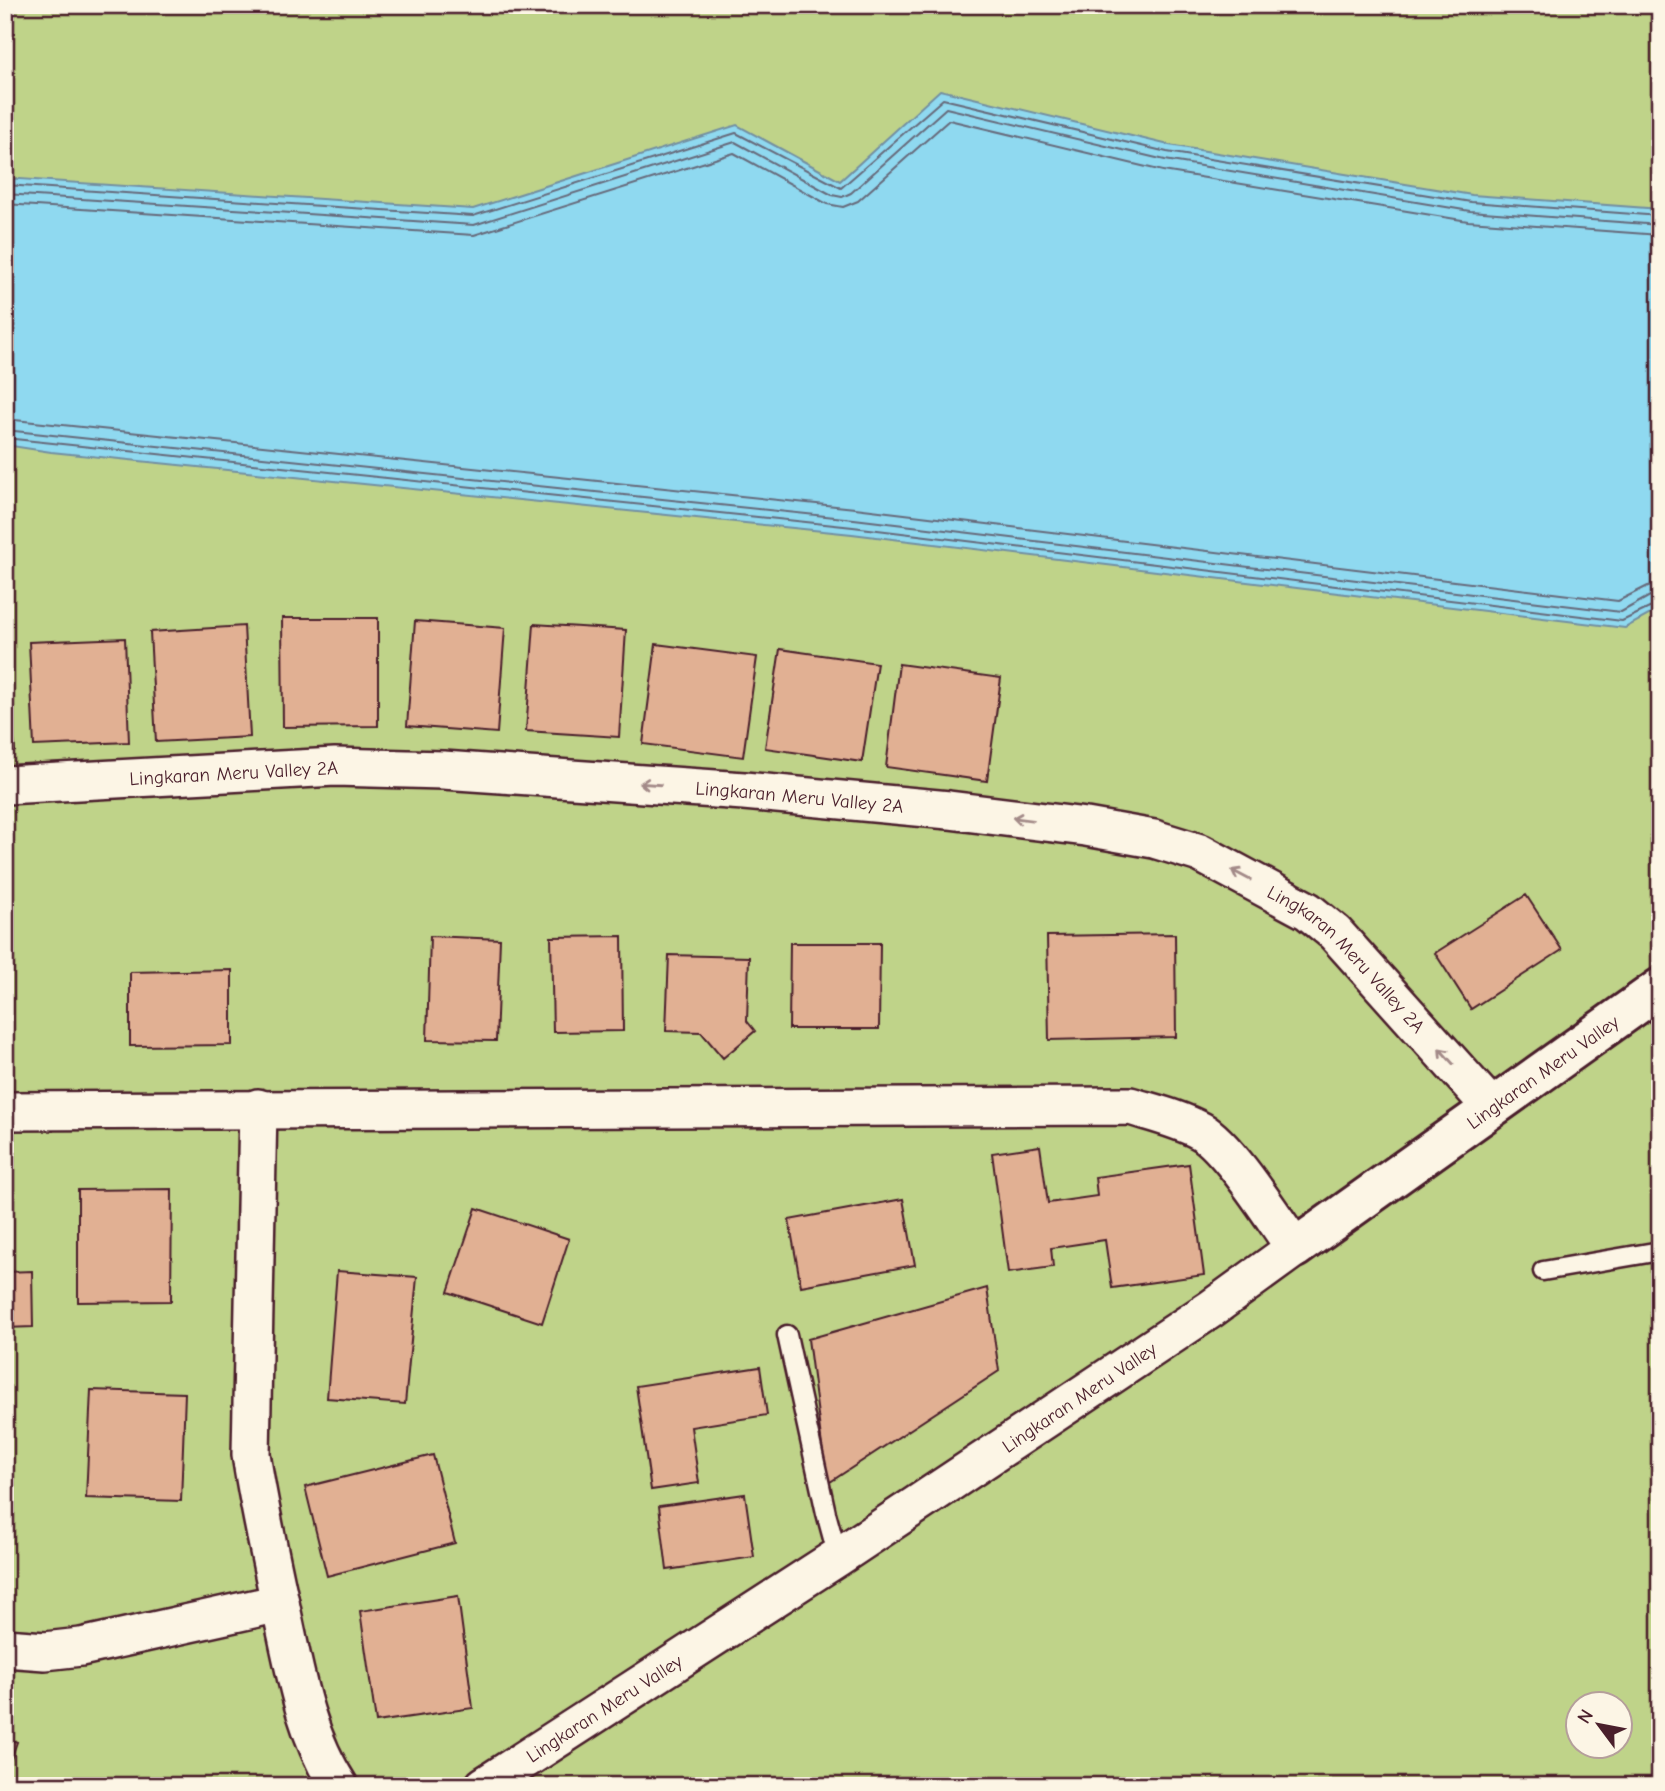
<svg xmlns="http://www.w3.org/2000/svg" width="1665" height="1791" viewBox="0 0 1665 1791" font-family="'Comic Neue',sans-serif">
<style>
.green{fill:#bfd389;stroke:#84795a;stroke-width:2;fill-rule:evenodd}
.water{fill:#8fd9f0;stroke:#738fa1;stroke-width:2}
.lines{fill:none;stroke-linecap:round;stroke-linejoin:round}
.shore{stroke:#66697a;stroke-width:2}
.building{fill:#e1b093;stroke:#4a1f2b;stroke-width:2}
.lane-casing{stroke:#4a1f2b;stroke-width:23}
.street-casing{stroke:#4a1f2b;stroke-width:42}
.secondary-casing{stroke:#4a1f2b;stroke-width:44}
.lane{stroke:#fcf5e5;stroke-width:18}
.street{stroke:#fcf5e5;stroke-width:37}
.secondary{stroke:#fcf5e5;stroke-width:38}
.oneway{stroke:#a38a88}
.labels{text-anchor:middle;stroke-width:7;stroke-linejoin:round;paint-order:stroke}
.street-label{font-size:19px;fill:#4a1f2b;stroke:#fcf5e5}
</style>
<rect width="100%" height="100%" fill="#fcf5e5"/>
<filter id="ink" filterUnits="userSpaceOnUse"><feTurbulence type="fractalNoise" baseFrequency=".0143" numOctaves="2"/><feDisplacementMap in="SourceGraphic" scale="14" xChannelSelector="R" yChannelSelector="G"/><feConvolveMatrix kernelMatrix="1 2 1 2 8 2 1 2 1" color-interpolation-filters="sRGB"/></filter>
<g filter="url(#ink)">
<path class="green" d="M5,5H1660V1786H5ZM1578,1704H1620V1746H1578Z"/>
<path class="water" d="M940,90L1169,145L1472,195L1660,209V609L1625,628L852,534L51,452L5,445V178L473,209L737,125L840,181Z"/>
<g class="lines">
<path class="shore" d="M5,185L473,216L736,133L841,188L943,99L1167,152L1471,202L1660,216
M5,194L474,225L735,142L832,195L842,197L851,193L946,108L1165,160L1470,211L1660,225
M5,204L474,235L734,153L827,204L843,207L858,201L949,120L1163,171L1468,221L1660,235
M5,419L855,508L1618,601L1648,586L1660,584
M5,430L854,519L1621,612L1650,596L1660,594
M5,438L853,527L1622,621L1660,603"/>
</g>
<path class="building" d="M282,618H378V726L283,727Z
M415,621L505,628L497,733L407,726Z
M534,624L626,630L619,737L526,731Z
M244,626L250,737L156,742L150,632Z
M125,638L129,742L34,746L29,642Z
M656,644L757,657L743,757L643,744Z
M6,647L15,751L5,752V647Z
M780,649L877,663L862,762L765,748Z
M899,664L1001,678L987,781L886,767Z
M1526,895L1562,950L1471,1009L1435,953Z
M1175,934L1176,1037L1049,1040L1047,936Z
M430,936L500,939L496,1041L427,1040Z
M622,936L623,1031L553,1032L551,937Z
M790,943H880L879,1029H789Z
M669,955L749,957L747,1021L755,1031L723,1058L701,1032L666,1031Z
M232,970V1045L130,1046V972Z
M1040,1146L1048,1203L1097,1196L1095,1177L1189,1164L1204,1275L1112,1288L1105,1240L1051,1248L1053,1267L1008,1273L992,1153Z
M172,1189L171,1301L78,1302V1190Z
M903,1199L915,1265L801,1286L789,1220Z
M476,1208L569,1239L542,1323L448,1292Z
M32,1271L33,1327L5,1328V1272Z
M337,1271L417,1277L405,1404L327,1398Z
M987,1288L999,1371L827,1484L808,1339Z
M760,1367L767,1415L691,1427L699,1483L651,1490L636,1386Z
M91,1390L185,1393L181,1501L86,1498Z
M433,1455L455,1543L327,1576L305,1487Z
M745,1494L754,1557L667,1570L659,1506Z
M458,1596L473,1708L376,1722L360,1611Z
M5,1738L17,1742L5,1776Z"/>
<g class="lines">
<g class="lane-casing">
<path id="lane" d="M1543,1271L1660,1251
M787,1335L826,1513L838,1557"/>
</g>
<g class="street-casing">
<g id="street">
<path id="s1" d="M5,785L335,767L443,770L744,791L949,810L1086,827L1154,839L1200,853L1308,911L1335,933L1491,1107"/>
<path d="M258,1108L251,1454C259,1507 271,1560 282,1612C295,1672 305,1735 339,1786"/>
<path d="M5,1111L1130,1106C1153,1113 1179,1119 1201,1131C1229,1147 1274,1219 1295,1248L1211,1309L838,1557L484,1786"/>
<path d="M5,1648L45,1651L81,1647L280,1603"/>
</g>
</g>
<g class="secondary-casing">
<g id="secondary">
<path id="s2" d="M1295,1248L1660,988"/>
</g>
</g>
<use href="#lane" class="lane"/>
<use href="#street" class="street"/>
<use href="#secondary" class="secondary"/>
</g>
<defs><path id="oneway-shaft" d="M-6 0H5M1.5-3L5.5 0L1.5 3" fill="none" stroke-width="1.6" stroke-linecap="round" stroke-linejoin="round" transform="scale(1.75)"/></defs>
<g class="oneway">
<use href="#oneway-shaft" transform="translate(650 784) rotate(-176)"/>
<use href="#oneway-shaft" transform="translate(1023 819) rotate(-173)"/>
<use href="#oneway-shaft" transform="translate(1241 875) rotate(-152)"/>
<use href="#oneway-shaft" transform="translate(1446 1056) rotate(-132)"/>
</g>
</g>
<g class="labels">
<g class="street-label">
<text dy="7" stroke="none"><textPath href="#s1" startOffset="229">Lingkaran Meru Valley 2A</textPath></text>
<text dy="7" stroke="none"><textPath href="#s1" startOffset="796">Lingkaran Meru Valley 2A</textPath></text>
<text dy="7" stroke="none"><textPath href="#s1" startOffset="1384">Lingkaran Meru Valley 2A</textPath></text>
<text dy="7" stroke="none"><textPath href="#s2" startOffset="304">Lingkaran Meru Valley</textPath></text>
<text transform="translate(1079 1397) rotate(-34)" y="7">Lingkaran Meru Valley</text>
<text transform="translate(604 1708) rotate(-33)" y="7">Lingkaran Meru Valley</text>
</g>
</g>
<rect width="1665" height="1791" fill="none" stroke="#fcf5e5" stroke-width="28"/>
<rect x="14" y="14" width="1637" height="1763" fill="none" stroke="#4a1f2b" stroke-width="2.5" filter="url(#ink)"/>
<g transform="translate(1599 1725) rotate(302)"><circle r="33" fill="#fcf5e5" stroke="#b59f9b" stroke-width="2"/>
<path d="M0-5L12 26L0 18L-12 26Z" fill="#4a1f2b"/>
<text y="-10" font-size="19" font-weight="bold" text-anchor="middle" fill="#4a1f2b">N</text>
</g>
</svg>
